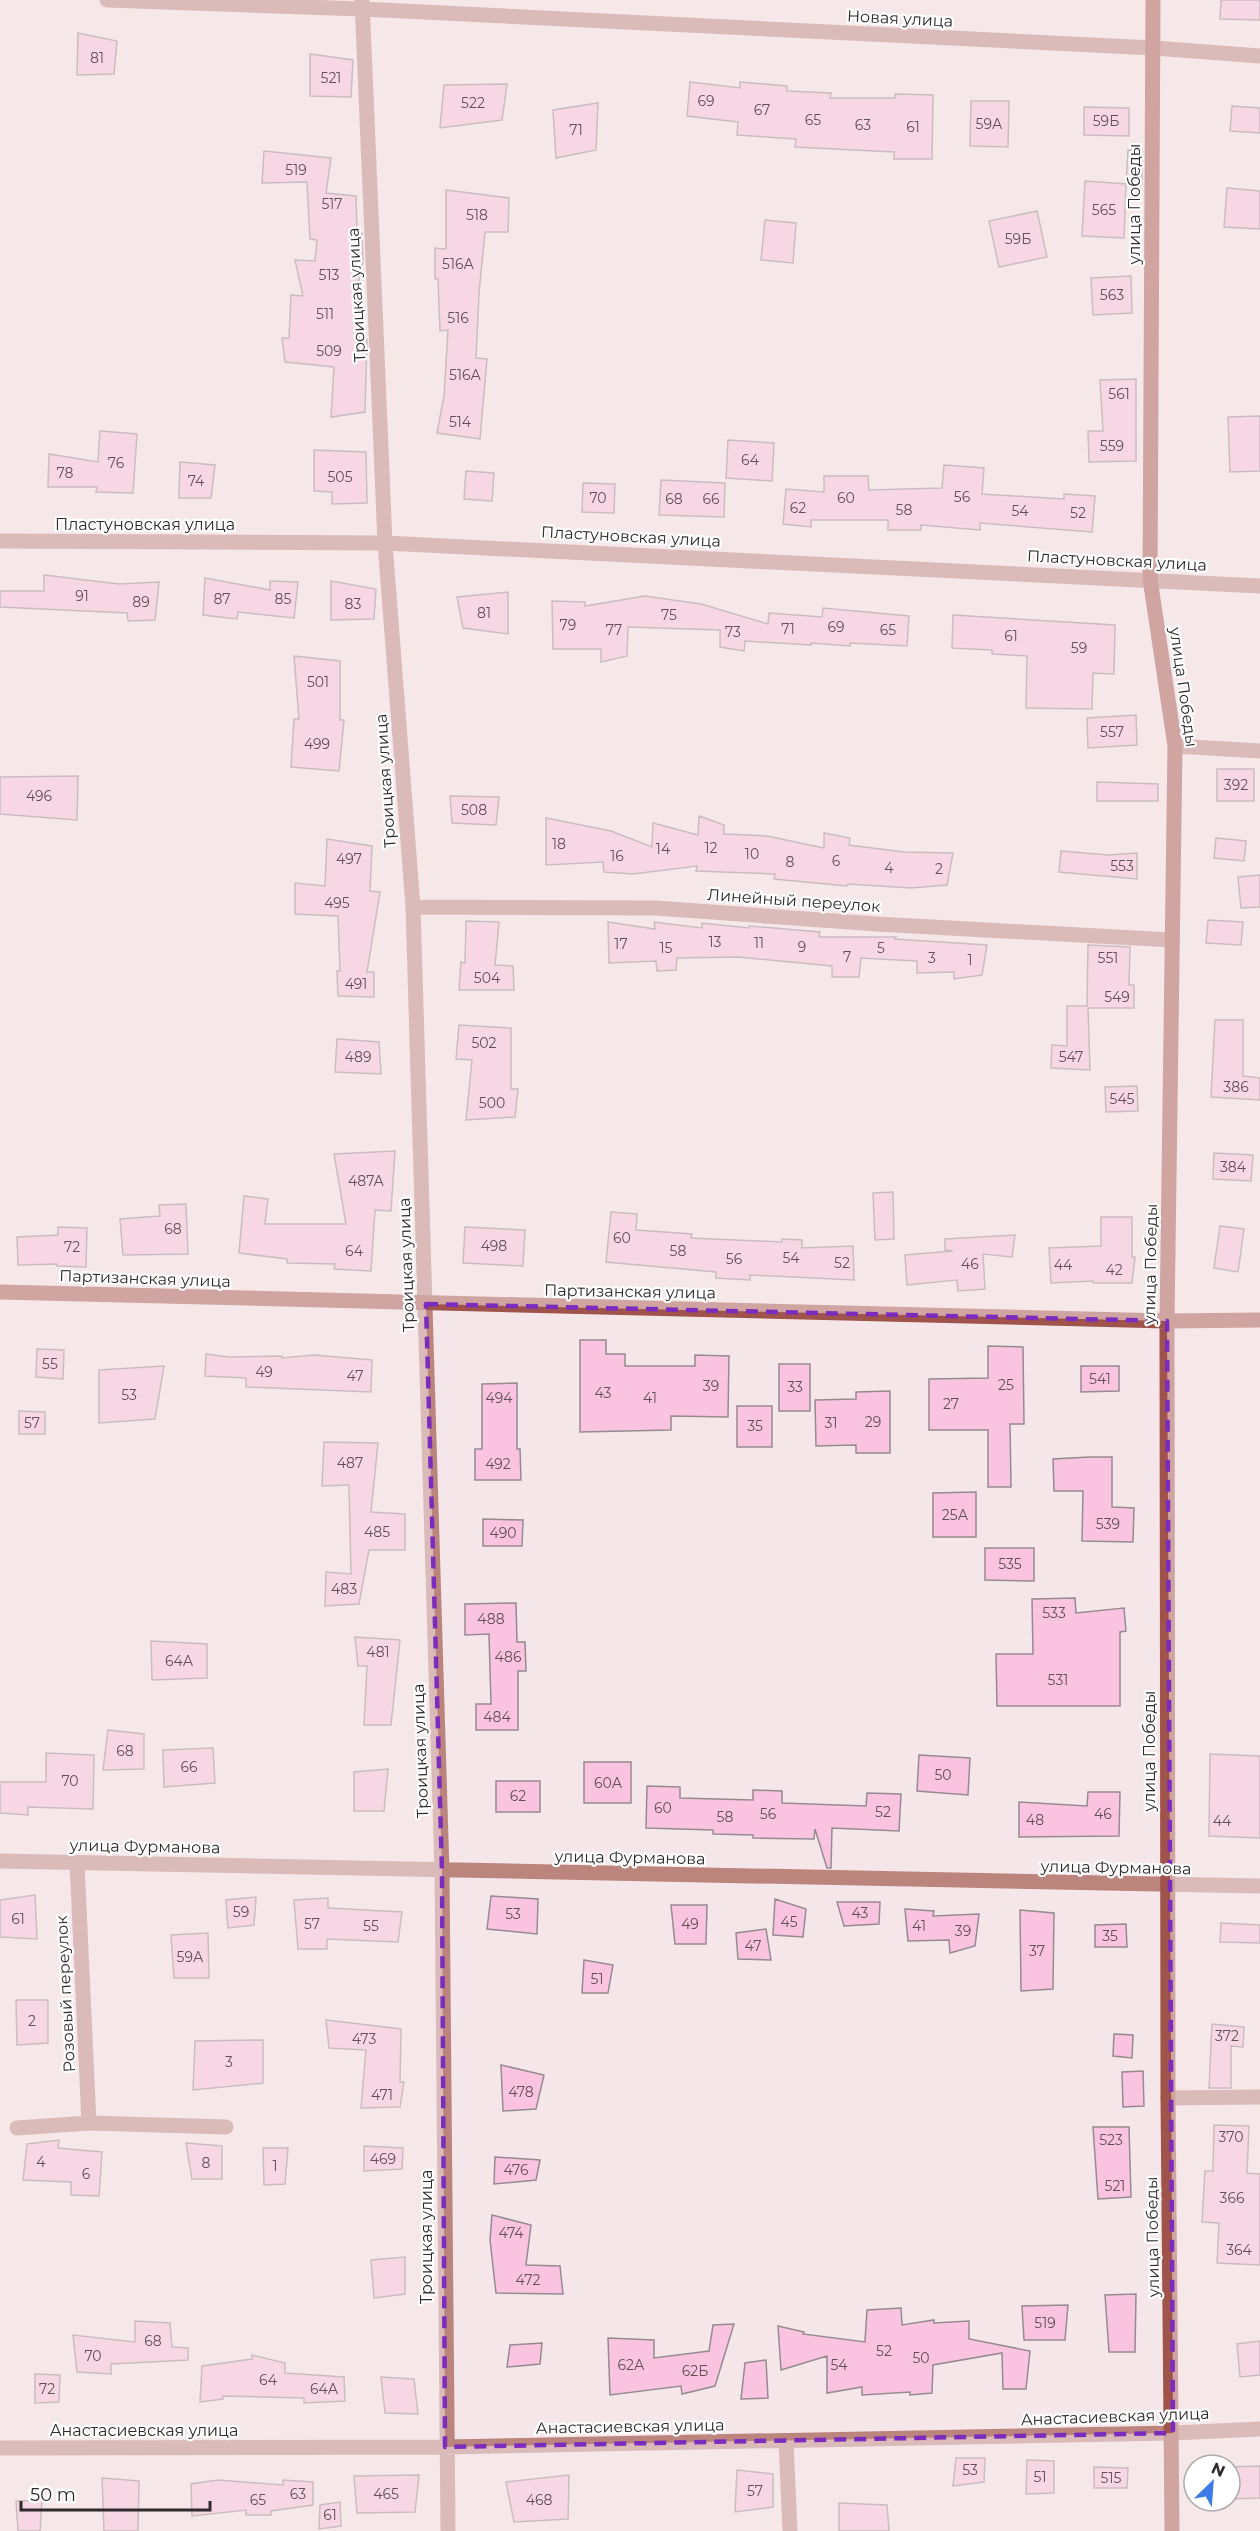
<svg xmlns="http://www.w3.org/2000/svg" width="1260" height="2531" viewBox="0 0 1260 2531" font-family="Montserrat,sans-serif">
<style>
.building{fill:#fac3e0;stroke:#958b90;stroke-width:1.5}
.lines{fill:none;stroke-linecap:round;stroke-linejoin:round}
.street{stroke:#bb857e;stroke-width:15}
.secondary{stroke:#9f534a;stroke-width:15}
.marked{fill:none;stroke:#7b2cbf;stroke-width:4.5;stroke-dasharray:12 8;stroke-linejoin:round}
.labels{text-anchor:middle;stroke-width:4.5;stroke-linejoin:round;paint-order:stroke}
.number-label{font-size:14px;fill:#625058}
.street-label{font-size:16px;fill:#2f2a2b;stroke:#fff}
</style>
<rect width="100%" height="100%" fill="#f5e7e9"/>
<path class="building" d="M1221,0H1260V20L1220,19Z
M78,33L117,41L114,74L77,75Z
M310,54L353,60L351,97L310,96Z
M690,82L740,88V82L787,86V91L831,93L830,98H895V94L933,95L932,159H894V152L795,147L796,139L737,135L738,122L687,116Z
M507,84L502,120L440,128L444,85Z
M971,101H1009L1008,147L970,146Z
M598,103L596,150L556,158L553,110Z
M1232,106L1260,108V133L1230,131Z
M1084,107L1129,108V136L1084,135Z
M1128,150L1142,151V184H1126Z
M264,151L331,158L326,193L356,196L357,233H362V236L363,261L355,298H361L359,339H367L365,412L331,417L334,367L285,362L282,338H289L291,295L303,296L295,260L315,261L317,240L310,239L307,182L262,183Z
M1085,181L1126,184L1124,238L1082,236Z
M1227,188L1260,191V229L1224,227Z
M446,190L509,198L508,232H485L479,293L476,358L487,359L480,439L437,433L444,396L448,330L440,331L438,279H435V248L446,249Z
M1037,211L1047,257L999,267L989,221Z
M765,220L796,223L793,263L761,260Z
M1131,276L1132,313L1093,315L1091,278Z
M1136,379V461L1089,462L1088,431H1103L1100,380Z
M1260,416V471L1230,472L1228,417Z
M100,431L137,434L133,493L96,492L97,487H48L49,454L98,462Z
M728,440L774,443L772,481L726,478Z
M314,450L366,452L367,503L332,504V492L314,491Z
M180,462L215,465L211,498H179Z
M944,465L984,468L982,494L1064,499V494L1095,496L1092,532L980,523V530L921,525V530H888V520H811V527L783,524L786,489L824,492V476H868L869,490L942,488Z
M466,471L494,473L492,501L464,499Z
M661,480L725,483L724,517L659,515Z
M583,483L615,484L614,513L582,512Z
M44,575L119,584L159,582L155,620L128,621L127,613L0,607V591H44Z
M205,578L270,590V581L298,582L294,618L238,612L237,619L203,615Z
M331,581L376,589L374,619L331,620Z
M508,592V634L463,628L457,597Z
M645,596L701,604L768,624L769,613L822,617L823,608L909,616L907,646L850,643V646L811,643V645L745,641L744,651L720,647V630L628,627L627,656L601,662V649H553L552,601L585,602V606Z
M953,615L1115,625L1114,674L1093,673L1092,709L1026,708L1027,656L992,654V650L952,648Z
M294,656L340,661V720H344L339,771L291,767L294,719H299Z
M1136,715L1137,745L1088,748L1087,718Z
M1217,769H1254V801H1217Z
M78,776L77,820L0,814V777Z
M1097,782L1158,784V801H1097Z
M450,796L499,797L496,825L452,823Z
M699,816L724,825V834L767,836L824,848V833L850,838L849,845L904,852L953,853L947,885L911,888L848,884L847,886L774,879L775,874L696,871L697,866L633,874L604,872L603,862L546,865V818L611,831L652,847L653,823L698,835Z
M1216,838L1246,841L1244,861L1214,858Z
M327,839L372,846L370,891L380,892L367,972H374V997L338,996L337,971H340L338,916L295,914V883L325,886Z
M1061,851L1108,855L1137,853V879L1059,872Z
M1260,875V907L1241,908L1238,877Z
M1208,920L1243,922L1241,945L1206,943Z
M466,921L499,922L495,965L513,966L514,990H459L461,962L465,963Z
M608,922L655,929L654,922L702,928V923L749,928V926L820,932L819,937H896L895,939L987,945L982,975L954,979V972L917,973V961L861,958L859,977H832V966L738,957L677,958L676,970L657,971L656,961L609,963Z
M1088,945L1130,947L1129,985H1134V1008H1088L1090,1070L1051,1068L1052,1045L1067,1046V1006H1087Z
M1215,1020H1243V1076L1260,1078V1100L1211,1097Z
M459,1025L511,1028V1089H518L515,1117L466,1120L472,1060L456,1059Z
M337,1039L379,1042L381,1074L335,1072Z
M1137,1086L1138,1111L1106,1112L1105,1087Z
M395,1151L391,1211L375,1210L371,1271L334,1269L335,1264L287,1263V1259L239,1253L244,1196L268,1199L265,1224H346L334,1154Z
M1214,1153L1253,1155L1251,1181L1213,1179Z
M893,1192L894,1239L875,1240L873,1193Z
M186,1204L188,1254L123,1255L120,1219L160,1216L159,1205Z
M611,1212L637,1214L636,1230L692,1234L691,1238L782,1242V1239L802,1240V1248L853,1246L854,1280L750,1275V1280L716,1278V1272L606,1262Z
M1101,1217H1132V1257H1135L1132,1283H1093V1281L1051,1283L1049,1248L1101,1246Z
M1220,1226L1244,1229L1238,1272L1214,1268Z
M58,1227L87,1228L86,1267L57,1266V1264L18,1265L17,1237L58,1235Z
M465,1227L525,1230L523,1266L463,1263Z
M1015,1235L1012,1257L983,1254L985,1289L958,1291L957,1280L907,1285L905,1255L953,1251L945,1250V1239Z
M580,1340H606V1354H625V1366H695V1355L729,1356L728,1417L671,1416V1430L580,1432Z
M988,1346L1023,1347L1024,1424H1010L1011,1487H988V1430H929V1379L988,1378Z
M37,1349L64,1350L63,1379L36,1377Z
M206,1354L229,1357L282,1356V1358L314,1355L372,1360L371,1392L246,1387V1378L205,1376Z
M779,1364H810V1411H779Z
M164,1366L155,1419L99,1423V1370Z
M1081,1366H1119V1391L1081,1392Z
M517,1383V1449H520L521,1480H475V1449H482V1384Z
M890,1391V1453H856V1445L816,1446L815,1400L856,1399V1392Z
M737,1406H772V1447H737Z
M19,1411L45,1412V1434H19Z
M324,1442L378,1443L371,1512L405,1514V1550H369L359,1604L325,1606L326,1572L351,1574L349,1485L322,1486Z
M1090,1457H1112V1507L1134,1508L1133,1542L1082,1541L1083,1491H1054L1053,1459Z
M976,1492V1537H933V1493Z
M483,1519L523,1520L522,1546H483Z
M985,1548H1034V1581L985,1580Z
M1075,1598L1076,1613L1124,1608L1126,1631L1120,1632V1706H997L996,1654H1033L1032,1599Z
M516,1603L517,1642H525L526,1671H518V1730H476V1704H491L489,1634L465,1635V1604Z
M355,1637L400,1640L391,1725H364L367,1666H358Z
M151,1641L207,1644V1678L152,1680Z
M108,1730L144,1734V1769L103,1770Z
M213,1748L215,1783L164,1787L163,1750Z
M46,1753L94,1755L93,1809L28,1807V1815L0,1813V1782H46Z
M1210,1754L1260,1756V1838L1209,1836Z
M919,1755L970,1758L968,1795L917,1791Z
M584,1762H631V1803H584Z
M388,1769L384,1811H354V1772Z
M496,1781H540V1812H496Z
M647,1786L680,1787V1798L753,1800V1790L782,1791V1803L866,1806L867,1793L901,1794L899,1831L832,1828L831,1868H827L815,1829L814,1839L753,1838V1835L713,1834V1830L646,1828Z
M1088,1792H1120L1119,1836L1019,1837V1802L1087,1806Z
M35,1895L37,1939L0,1937V1900Z
M491,1896L538,1899L537,1934L487,1929Z
M256,1897L254,1925L228,1928L226,1900Z
M328,1898V1908L402,1912L398,1942L327,1939V1949H298L294,1900Z
M775,1899L806,1909L803,1937L773,1935Z
M837,1902H880L879,1924L844,1926Z
M671,1905H707L706,1944H675Z
M905,1909L934,1911L933,1916L979,1914L975,1946L950,1953L949,1940L908,1941Z
M1020,1910L1054,1913L1053,1989L1021,1991Z
M1221,1923L1260,1925V1943L1220,1942Z
M1126,1924L1127,1947H1095V1925Z
M766,1929L771,1960L738,1959L736,1933Z
M208,1933L209,1978H174L171,1935Z
M584,1960L613,1965L608,1993H582Z
M16,2000H48V2043L17,2045Z
M326,2020L401,2029L400,2082H404L400,2107L361,2108L366,2050L329,2048Z
M1212,2024L1244,2027L1243,2047L1231,2046V2088H1209Z
M1114,2034L1133,2035L1132,2058L1113,2056Z
M263,2040V2083L193,2090L195,2041Z
M501,2065L544,2075L536,2109L503,2111Z
M1143,2071L1144,2106L1123,2107L1122,2072Z
M1214,2125L1249,2126L1247,2173L1260,2174V2265L1217,2263L1219,2223L1202,2222L1205,2171H1213Z
M1093,2127H1129L1131,2197L1098,2199Z
M59,2140L58,2148L102,2152L99,2196L71,2195V2182L23,2180L27,2144Z
M186,2143L222,2146V2179H192Z
M364,2146L403,2148L402,2169L364,2171Z
M263,2148H288L285,2184L264,2185Z
M495,2157L540,2160L536,2180L494,2184Z
M492,2215L531,2225L526,2265L560,2266L563,2294L496,2293L490,2240Z
M405,2257V2294L374,2298L371,2260Z
M1136,2294L1135,2352H1109L1105,2295Z
M1068,2305L1065,2340H1024L1022,2306Z
M901,2308L902,2325L934,2320V2323L969,2321V2339L1030,2351L1026,2389H1003L1002,2353L933,2365L932,2393L910,2395V2392L862,2395V2387L827,2393V2356L781,2370L778,2326L804,2332L803,2334L865,2342L867,2310Z
M135,2321L170,2323L172,2347L188,2348V2360L111,2364V2374L77,2372L73,2335L135,2342Z
M734,2324L715,2386L682,2394L681,2386L610,2395L608,2338L654,2340V2358L709,2351L713,2325Z
M1260,2341V2375L1240,2377L1237,2344Z
M542,2343L540,2364L507,2367L510,2345Z
M252,2355L285,2363V2373L344,2377L345,2401L304,2403V2398L223,2396V2399L200,2402L202,2366L252,2359Z
M766,2360L768,2398L741,2399L745,2363Z
M35,2374L60,2375L59,2402L35,2403Z
M381,2377L414,2379L418,2414L385,2413Z
M956,2458H985L984,2482L953,2486Z
M1027,2460L1054,2461V2493L1026,2494Z
M1260,2466V2498L1230,2499V2467Z
M1094,2467L1128,2468L1127,2488H1094Z
M737,2470L773,2474V2507L735,2512Z
M419,2475L415,2512L357,2513L354,2476Z
M569,2475L568,2519L514,2522L506,2482Z
M102,2478L139,2481L138,2531H104Z
M218,2480L283,2485V2480L313,2482V2505L271,2511V2515H246V2510L192,2516L191,2484Z
M42,2500L40,2531H18L16,2501Z
M340,2502L341,2526L319,2529L320,2505Z
M839,2503L887,2505L889,2531H839Z"/>
<g class="lines">
<path class="street" d="M107,0L362,9L1154,48L1260,56
M362,0L385,543L413,907L442,1872L448,2531
M0,541L385,543L1260,586
M1175,746L1260,751
M413,907L656,908L877,924L1172,940
M0,1861L1260,1886
M77,1863L89,2123L226,2127
M1168,2098L1260,2097
M17,2128L89,2123
M786,2441L790,2531
M0,2448L445,2447L1173,2433L1260,2429"/>
<path class="secondary" d="M1153,0L1150,579L1175,746L1167,1321L1168,2098L1172,2531
M0,1292L1167,1321L1260,1320"/>
</g>
<path d="M0 0H1260V2531H0ZM426,1304L1167,1321L1173,2433L445,2447L442,1872Z" fill="#f5e7e9" fill-opacity=".55" fill-rule="evenodd"/>
<path class="marked" d="M426,1304L1167,1321L1173,2433L445,2447L442,1872Z"/>
<g class="labels">
<g class="number-label">
<text x="97" y="63">81</text>
<text x="331" y="83">521</text>
<text x="706" y="106">69</text>
<text x="473" y="108">522</text>
<text x="762" y="115">67</text>
<text x="813" y="125">65</text>
<text x="1106" y="126">59Б</text>
<text x="989" y="129">59А</text>
<text x="863" y="130">63</text>
<text x="913" y="132">61</text>
<text x="576" y="135">71</text>
<text x="296" y="175">519</text>
<text x="332" y="209">517</text>
<text x="1104" y="215">565</text>
<text x="477" y="220">518</text>
<text x="1018" y="244">59Б</text>
<text x="458" y="269">516А</text>
<text x="329" y="280">513</text>
<text x="1112" y="300">563</text>
<text x="325" y="319">511</text>
<text x="458" y="323">516</text>
<text x="329" y="356">509</text>
<text x="465" y="380">516А</text>
<text x="1119" y="399">561</text>
<text x="460" y="427">514</text>
<text x="1112" y="451">559</text>
<text x="750" y="465">64</text>
<text x="116" y="468">76</text>
<text x="65" y="478">78</text>
<text x="340" y="482">505</text>
<text x="196" y="486">74</text>
<text x="962" y="502">56</text>
<text x="598" y="503">70</text>
<text x="846" y="503">60</text>
<text x="674" y="504">68</text>
<text x="711" y="504">66</text>
<text x="798" y="513">62</text>
<text x="904" y="515">58</text>
<text x="1020" y="516">54</text>
<text x="1078" y="518">52</text>
<text x="82" y="601">91</text>
<text x="222" y="604">87</text>
<text x="283" y="604">85</text>
<text x="141" y="607">89</text>
<text x="353" y="609">83</text>
<text x="484" y="618">81</text>
<text x="669" y="620">75</text>
<text x="568" y="630">79</text>
<text x="836" y="632">69</text>
<text x="788" y="634">71</text>
<text x="614" y="635">77</text>
<text x="888" y="635">65</text>
<text x="733" y="637">73</text>
<text x="1011" y="641">61</text>
<text x="1079" y="653">59</text>
<text x="318" y="687">501</text>
<text x="1112" y="737">557</text>
<text x="317" y="749">499</text>
<text x="1236" y="790">392</text>
<text x="39" y="801">496</text>
<text x="474" y="815">508</text>
<text x="559" y="849">18</text>
<text x="711" y="853">12</text>
<text x="663" y="854">14</text>
<text x="752" y="859">10</text>
<text x="617" y="861">16</text>
<text x="349" y="864">497</text>
<text x="836" y="866">6</text>
<text x="790" y="867">8</text>
<text x="1122" y="871">553</text>
<text x="889" y="873">4</text>
<text x="939" y="874">2</text>
<text x="337" y="908">495</text>
<text x="715" y="947">13</text>
<text x="759" y="948">11</text>
<text x="621" y="949">17</text>
<text x="802" y="952">9</text>
<text x="666" y="953">15</text>
<text x="881" y="953">5</text>
<text x="847" y="962">7</text>
<text x="932" y="963">3</text>
<text x="1108" y="963">551</text>
<text x="970" y="965">1</text>
<text x="487" y="983">504</text>
<text x="356" y="989">491</text>
<text x="1117" y="1002">549</text>
<text x="484" y="1048">502</text>
<text x="358" y="1062">489</text>
<text x="1071" y="1062">547</text>
<text x="1236" y="1092">386</text>
<text x="1122" y="1104">545</text>
<text x="492" y="1108">500</text>
<text x="1233" y="1172">384</text>
<text x="366" y="1186">487А</text>
<text x="173" y="1234">68</text>
<text x="622" y="1243">60</text>
<text x="494" y="1251">498</text>
<text x="72" y="1252">72</text>
<text x="354" y="1256">64</text>
<text x="678" y="1256">58</text>
<text x="791" y="1263">54</text>
<text x="734" y="1264">56</text>
<text x="842" y="1268">52</text>
<text x="970" y="1269">46</text>
<text x="1063" y="1270">44</text>
<text x="1114" y="1275">42</text>
<text x="50" y="1369">55</text>
<text x="264" y="1377">49</text>
<text x="355" y="1381">47</text>
<text x="1100" y="1384">541</text>
<text x="1006" y="1390">25</text>
<text x="711" y="1391">39</text>
<text x="795" y="1392">33</text>
<text x="603" y="1398">43</text>
<text x="129" y="1400">53</text>
<text x="499" y="1403">494</text>
<text x="650" y="1403">41</text>
<text x="951" y="1409">27</text>
<text x="873" y="1427">29</text>
<text x="32" y="1428">57</text>
<text x="831" y="1428">31</text>
<text x="755" y="1431">35</text>
<text x="350" y="1468">487</text>
<text x="498" y="1469">492</text>
<text x="955" y="1520">25А</text>
<text x="1108" y="1529">539</text>
<text x="377" y="1537">485</text>
<text x="503" y="1538">490</text>
<text x="1010" y="1569">535</text>
<text x="344" y="1594">483</text>
<text x="1054" y="1618">533</text>
<text x="491" y="1624">488</text>
<text x="378" y="1657">481</text>
<text x="508" y="1662">486</text>
<text x="179" y="1666">64А</text>
<text x="1058" y="1685">531</text>
<text x="497" y="1722">484</text>
<text x="125" y="1756">68</text>
<text x="189" y="1772">66</text>
<text x="943" y="1780">50</text>
<text x="70" y="1786">70</text>
<text x="608" y="1788">60А</text>
<text x="518" y="1801">62</text>
<text x="663" y="1813">60</text>
<text x="883" y="1817">52</text>
<text x="768" y="1819">56</text>
<text x="1103" y="1819">46</text>
<text x="725" y="1822">58</text>
<text x="1035" y="1825">48</text>
<text x="1222" y="1826">44</text>
<text x="241" y="1917">59</text>
<text x="860" y="1918">43</text>
<text x="513" y="1919">53</text>
<text x="18" y="1924">61</text>
<text x="789" y="1927">45</text>
<text x="312" y="1929">57</text>
<text x="690" y="1929">49</text>
<text x="371" y="1931">55</text>
<text x="919" y="1931">41</text>
<text x="963" y="1936">39</text>
<text x="1110" y="1941">35</text>
<text x="753" y="1951">47</text>
<text x="1037" y="1956">37</text>
<text x="190" y="1962">59А</text>
<text x="597" y="1984">51</text>
<text x="32" y="2026">2</text>
<text x="1227" y="2041">372</text>
<text x="364" y="2044">473</text>
<text x="229" y="2067">3</text>
<text x="521" y="2097">478</text>
<text x="382" y="2100">471</text>
<text x="1231" y="2142">370</text>
<text x="1111" y="2145">523</text>
<text x="383" y="2164">469</text>
<text x="41" y="2167">4</text>
<text x="206" y="2168">8</text>
<text x="275" y="2171">1</text>
<text x="516" y="2175">476</text>
<text x="86" y="2179">6</text>
<text x="1115" y="2191">521</text>
<text x="1232" y="2203">366</text>
<text x="511" y="2238">474</text>
<text x="1239" y="2255">364</text>
<text x="528" y="2285">472</text>
<text x="1045" y="2328">519</text>
<text x="153" y="2346">68</text>
<text x="884" y="2356">52</text>
<text x="93" y="2361">70</text>
<text x="921" y="2363">50</text>
<text x="631" y="2370">62А</text>
<text x="839" y="2370">54</text>
<text x="695" y="2376">62Б</text>
<text x="268" y="2385">64</text>
<text x="47" y="2394">72</text>
<text x="324" y="2394">64А</text>
<text x="970" y="2475">53</text>
<text x="1040" y="2482">51</text>
<text x="1111" y="2483">515</text>
<text x="755" y="2496">57</text>
<text x="298" y="2499">63</text>
<text x="386" y="2499">465</text>
<text x="258" y="2505">65</text>
<text x="539" y="2505">468</text>
<text x="330" y="2520">61</text>
</g>
<g class="street-label">
<text transform="translate(900 18) rotate(3)" y="6">Новая улица</text>
<text transform="translate(1134 204) rotate(-90)" y="6">улица Победы</text>
<text transform="translate(356 295) rotate(-93)" y="6">Троицкая улица</text>
<text x="145" y="530">Пластуновская улица</text>
<text transform="translate(631 536) rotate(3)" y="6">Пластуновская улица</text>
<text transform="translate(1117 560) rotate(3)" y="6">Пластуновская улица</text>
<text transform="translate(1184 687) rotate(82)" y="6">улица Победы</text>
<text transform="translate(385 781) rotate(-94)" y="6">Троицкая улица</text>
<text transform="translate(794 900) rotate(4)" y="6">Линейный переулок</text>
<text transform="translate(1150 1264) rotate(-89)" y="6">улица Победы</text>
<text transform="translate(406 1265) rotate(-92)" y="6">Троицкая улица</text>
<text transform="translate(145 1278) rotate(2)" y="6">Партизанская улица</text>
<text transform="translate(630 1291) rotate(1)" y="6">Партизанская улица</text>
<text transform="translate(420 1751) rotate(-92)" y="6">Троицкая улица</text>
<text transform="translate(1149 1751) rotate(-90)" y="6">улица Победы</text>
<text transform="translate(145 1846) rotate(1)" y="6">улица Фурманова</text>
<text transform="translate(630 1857) rotate(1)" y="6">улица Фурманова</text>
<text transform="translate(1116 1867) rotate(1)" y="6">улица Фурманова</text>
<text transform="translate(65 1994) rotate(-93)" y="6">Розовый переулок</text>
<text transform="translate(426 2237) rotate(-90)" y="6">Троицкая улица</text>
<text transform="translate(1152 2237) rotate(-91)" y="6">улица Победы</text>
<text transform="translate(1115 2416) rotate(-2)" y="6">Анастасиевская улица</text>
<text transform="translate(630 2426) rotate(-1)" y="6">Анастасиевская улица</text>
<text x="144" y="2436">Анастасиевская улица</text>
</g>
</g>
<g transform="translate(1212 2483) rotate(25)"><circle r="28" fill="#ffffff" stroke="#acaaaa" stroke-width="1.5"/>
<path d="M0-4.5L10 22L0 15L-10 22Z" fill="#3f79e8"/>
<text y="-9" font-size="16" font-weight="bold" text-anchor="middle" fill="#2f2a2b">N</text>
</g>
<path d="M21 2501v9h189v-9" fill="none" stroke="#2f2a2b" stroke-width="3"/>
<text x="30" y="2501" font-size="18" fill="#2f2a2b" stroke="#ffffff" stroke-width="4.5" paint-order="stroke">50 m</text>
</svg>
